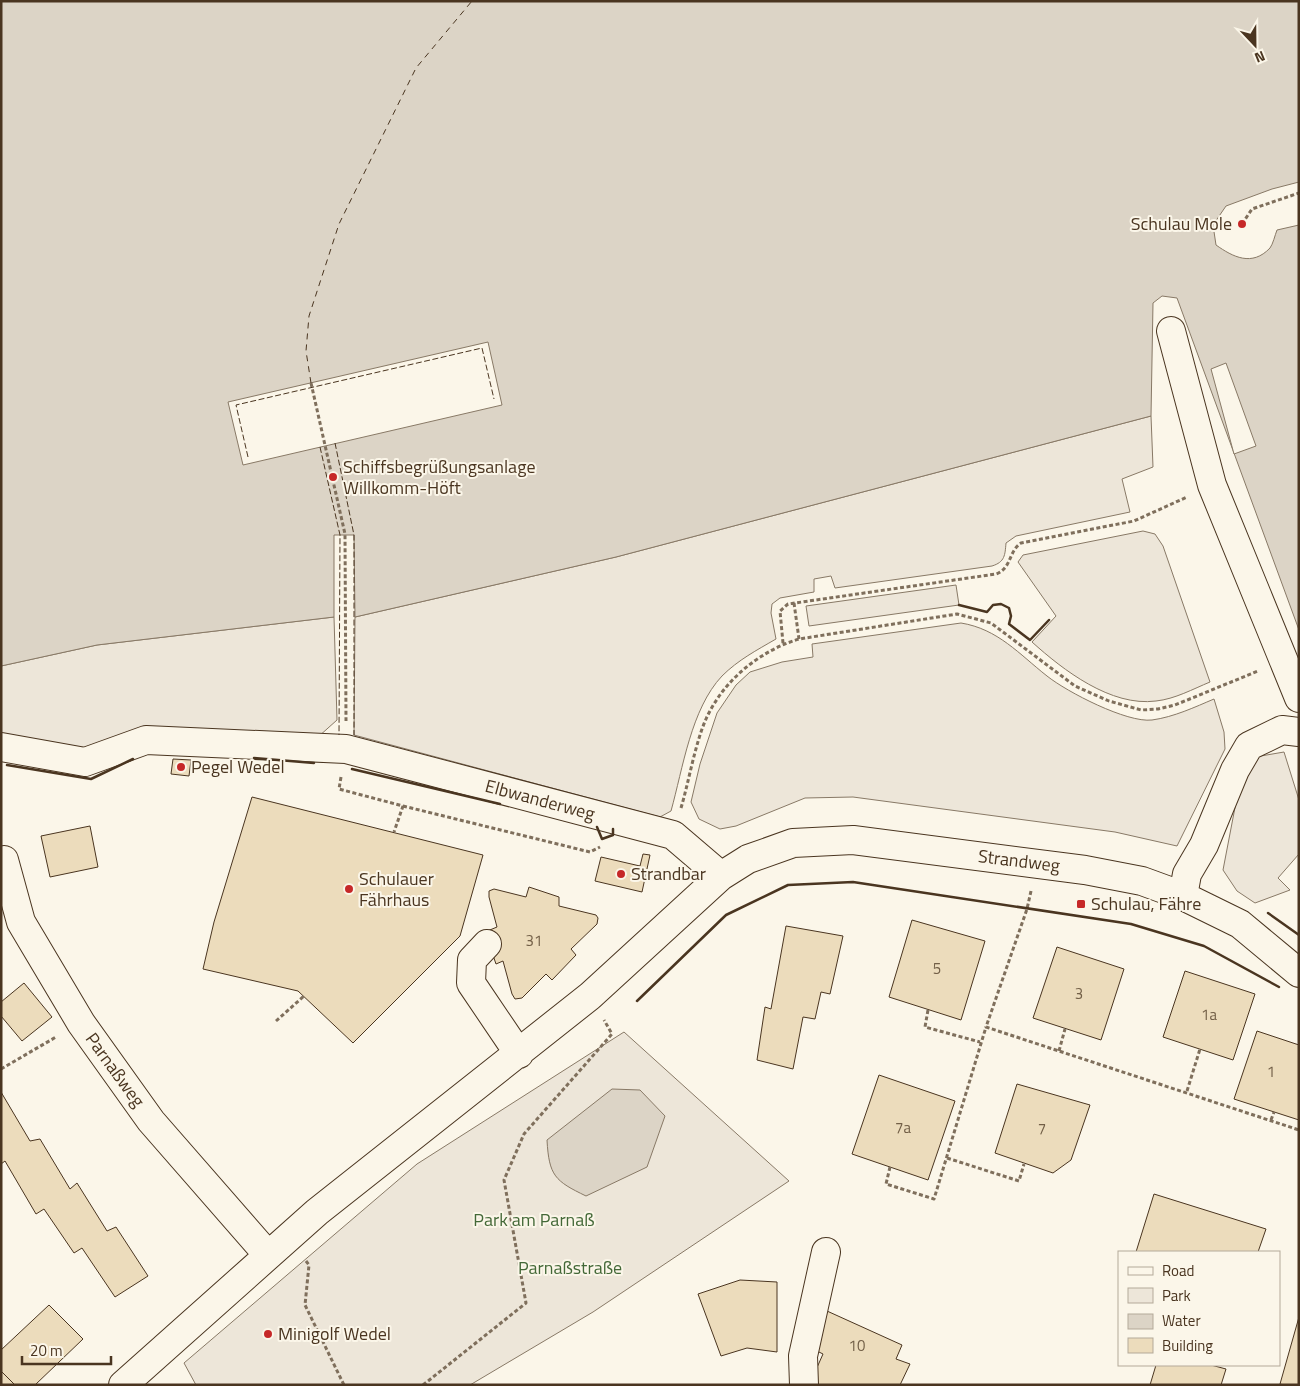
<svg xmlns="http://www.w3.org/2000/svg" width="1300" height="1386" viewBox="0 0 1300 1386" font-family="'Titillium Web',sans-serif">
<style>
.green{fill:#ede6d9;stroke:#887966}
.water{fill:#dcd4c6;stroke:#887966}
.pier{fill:#fbf6e9;stroke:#887966}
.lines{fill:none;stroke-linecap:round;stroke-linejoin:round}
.ferry{stroke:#4a3520;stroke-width:1;stroke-dasharray:6 5;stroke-linecap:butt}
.building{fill:#ecdcbc;stroke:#4a3520}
.minor-casing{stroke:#4a3520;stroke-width:30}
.path{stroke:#7f6f5c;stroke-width:3;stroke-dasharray:4 2.5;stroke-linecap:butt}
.minor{stroke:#fbf6e9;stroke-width:28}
.fence{stroke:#4a3520;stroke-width:1;stroke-dasharray:6 2.5;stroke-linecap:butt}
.wall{stroke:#4a3520;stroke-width:2.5}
.poi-dot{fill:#c62828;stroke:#fbf6e9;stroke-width:2}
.labels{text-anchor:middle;stroke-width:4;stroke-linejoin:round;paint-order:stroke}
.number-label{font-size:15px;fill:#725f47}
.poi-label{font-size:18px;fill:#4a3520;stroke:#fbf6e9;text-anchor:start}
.street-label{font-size:18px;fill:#4a3520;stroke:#fbf6e9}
.park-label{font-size:18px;fill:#436837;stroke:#fbf6e9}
</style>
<rect width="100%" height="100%" fill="#fbf6e9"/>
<path class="green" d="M1151,416L1153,467L1122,479L1130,512L1016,536L1006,543C1005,555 1005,562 992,566L835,588L831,576L814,579V592L780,598L772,604L771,613L776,639C757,650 738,660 722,676C691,709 683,768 671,811L660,817L354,735L355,617L616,557Z
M1143,531L1155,534L1163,546L1210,682C1193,689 1175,699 1156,701C1111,707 1063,670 1032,642L1056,616L1018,562L1023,555Z
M956,585L959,605L809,626L806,606Z
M334,617L337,720L318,737L89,752L1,741V666L97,645Z
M961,623C998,629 1019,654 1047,676C1067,692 1127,723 1152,720C1174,717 1195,707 1214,699L1224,732L1225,749L1177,846L1115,832L853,797L805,798L736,826L720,829L699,819L691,802L700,764L717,713L736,685L750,672L782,662L813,657L812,644Z
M1284,752L1299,800V854L1278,878L1290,890L1255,903L1237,891L1223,870L1242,771L1255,757Z
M624,1032L789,1181L593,1312L470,1385H196L184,1363L417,1164Z"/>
<path class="water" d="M1,1H1299V182L1272,189L1226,206L1213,225L1216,245C1233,257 1252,267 1270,248C1273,244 1275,235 1277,230L1299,225V630L1177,298L1162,296L1153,303L1151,416L616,557L355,617L354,535H334V617L97,645L1,666Z
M612,1089L640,1090L665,1116L647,1167L586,1196C555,1181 549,1176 547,1140Z"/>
<path class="pier" d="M488,342L502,405L243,465L228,402Z
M1226,363L1256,446L1234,454L1211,369Z"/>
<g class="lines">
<path class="ferry" d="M311,383L306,351L309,316L339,224L416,68L472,1"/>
</g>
<path class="building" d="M173,759L191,760L189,776L171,774Z
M252,797L483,855L460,936L353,1043L298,991L203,969L214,922Z
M90,826L98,867L50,877L41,836Z
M643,854L650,855L642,892L595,881L601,857L640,866Z
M529,887L559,897V906L596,915L598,918L597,924L571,949L576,955L552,980L546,974L522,998L515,999L512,994L503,961L496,964L485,932L497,927L489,897V891L494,889L526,897Z
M912,920L985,941L961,1020L889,997Z
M786,926L843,936L830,994L821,992L815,1019L803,1017L793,1069L757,1060L765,1007L771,1009Z
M1057,947L1124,969L1101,1040L1033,1018Z
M1185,971L1255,994L1233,1060L1163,1037Z
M24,983L52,1017L22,1041L1,1016V1002Z
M1257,1031L1299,1045V1120L1234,1099Z
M879,1075L955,1101L928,1180L852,1154Z
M1017,1084L1090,1105L1071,1160L1053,1173L995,1153Z
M1,1092L30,1141L40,1139L70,1189L77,1183L107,1231L116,1227L148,1276L115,1297L82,1248L74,1253L44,1209L36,1214L5,1161L1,1164Z
M1154,1194L1266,1229L1258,1252H1136Z
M740,1280L777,1282V1352L747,1348L721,1356L698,1294Z
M49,1305L83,1339L35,1385H15L1,1371V1350Z
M827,1311L902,1345L896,1359L910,1364L900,1385H820L811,1381L823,1354L811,1348Z
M1299,1317V1385H1284L1280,1384Z
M1156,1365H1211L1226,1369L1221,1385H1150Z
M1,1371L15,1385H1Z"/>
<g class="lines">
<g class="minor-casing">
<path id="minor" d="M1171,331L1212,485L1299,698
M1,747L85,762L146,740L346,749L673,835L721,876
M4,860L21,922L81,1023L151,1121L268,1255
M1183,896L1187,874L1204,845L1235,770L1249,746L1282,730L1299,732
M487,944L472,960L471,983L519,1054
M123,1385L317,1212L590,996L721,876L748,859L793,843L853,840L1085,870L1142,881L1183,896L1240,924L1299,973
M804,1385L803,1356L826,1252"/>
</g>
<path class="path" d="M1242,224L1252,209L1299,193
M311,383L345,534L346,721
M794,603L799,639
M783,643L780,611L788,604L996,574C1012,568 1008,552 1021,543L1134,521L1187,497
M341,777L339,789L403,806L394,832
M403,806L590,852L600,847
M681,808C689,781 695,744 706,719C723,681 759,651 799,639L957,614L991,623L1075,686L1109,701L1141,710L1158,709L1175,705L1258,671
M1031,891L1027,909L986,1027L1299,1130
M928,1010L925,1027L980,1042
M276,1021L304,996
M1059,1051L1065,1029
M1,1069L56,1037
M1187,1091L1200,1049
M1271,1120L1274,1112
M947,1158L1019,1181L1024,1164
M890,1167L886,1184L934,1199L986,1027
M306,1261L309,1265L305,1305L344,1385
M423,1385L526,1303L504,1180L524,1134L612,1034L604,1020"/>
<use href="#minor" class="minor"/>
<path class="fence" d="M335,443L354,535V735
M320,447L340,535L339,735
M248,457L236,405L482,348L494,399"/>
<path class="wall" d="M959,605L987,612L993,605L1001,604L1009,608L1011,616L1009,624L1030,640L1049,620
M254,758L314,763
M7,765L91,779L133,759
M352,769L500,804
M597,827L602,839L613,835V829
M1268,913L1299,935
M637,1001L726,915L788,885L853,882L1131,924L1204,946L1279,987"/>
</g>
<g class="poi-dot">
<circle cx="1242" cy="224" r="5"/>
<circle cx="333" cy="477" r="5"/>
<circle cx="181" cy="767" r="5"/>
<circle cx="621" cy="874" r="5"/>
<circle cx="349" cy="889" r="5"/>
<rect x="1076" y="899" width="10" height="10" rx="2.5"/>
<circle cx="268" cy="1334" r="5"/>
</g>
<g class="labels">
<g class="number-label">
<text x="534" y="946">31</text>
<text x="937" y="974">5</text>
<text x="1079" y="999">3</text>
<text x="1209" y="1020">1a</text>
<text x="1271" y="1077">1</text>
<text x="903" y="1133">7a</text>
<text x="1042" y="1134">7</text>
<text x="857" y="1351">10</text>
</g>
<g class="poi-label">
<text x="1232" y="230" text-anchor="end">Schulau Mole</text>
<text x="343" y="473">Schiffsbegrüßungsanlage<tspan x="343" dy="21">Willkomm-Höft</tspan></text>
<text x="191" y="773">Pegel Wedel</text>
<text x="631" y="880">Strandbar</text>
<text x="359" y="885">Schulauer<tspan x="359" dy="21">Fährhaus</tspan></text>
<text x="1091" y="910">Schulau, Fähre</text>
<text x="278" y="1340">Minigolf Wedel</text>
</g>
<g class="street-label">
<text transform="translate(540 800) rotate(15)" y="6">Elbwanderweg</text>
<text transform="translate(1019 861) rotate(7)" y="6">Strandweg</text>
<text transform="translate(115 1070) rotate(54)" y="6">Parnaßweg</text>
</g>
<g class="park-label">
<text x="534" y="1226">Park am Parnaß</text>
<text x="570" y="1274">Parnaßstraße</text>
</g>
</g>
<rect width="1300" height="1386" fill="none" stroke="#4a3520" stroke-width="5"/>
<rect x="1118" y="1251" width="162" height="115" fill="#fbf6e9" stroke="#b4a999"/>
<rect x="1128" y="1267" width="25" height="8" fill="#fbf6e9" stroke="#b4a999"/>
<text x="1162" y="1276" font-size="15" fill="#4a3520">Road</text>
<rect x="1128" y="1288" width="25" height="15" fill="#ede6d9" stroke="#b4a999"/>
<text x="1162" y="1301" font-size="15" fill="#4a3520">Park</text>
<rect x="1128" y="1314" width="25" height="15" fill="#dcd4c6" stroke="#b4a999"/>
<text x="1162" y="1326" font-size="15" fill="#4a3520">Water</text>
<rect x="1128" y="1338" width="25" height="15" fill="#ecdcbc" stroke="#b4a999"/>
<text x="1162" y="1351" font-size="15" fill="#4a3520">Building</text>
<g transform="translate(1255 45) rotate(158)" stroke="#fbf6e9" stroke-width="4" paint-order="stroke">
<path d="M0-4L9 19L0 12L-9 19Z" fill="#4a3520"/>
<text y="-8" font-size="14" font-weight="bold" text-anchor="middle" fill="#4a3520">N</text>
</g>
<path d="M22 1356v8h89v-8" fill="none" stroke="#4a3520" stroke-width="2.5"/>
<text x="30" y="1356" font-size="15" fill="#4a3520" stroke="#fbf6e9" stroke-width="4" paint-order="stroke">20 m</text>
</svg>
